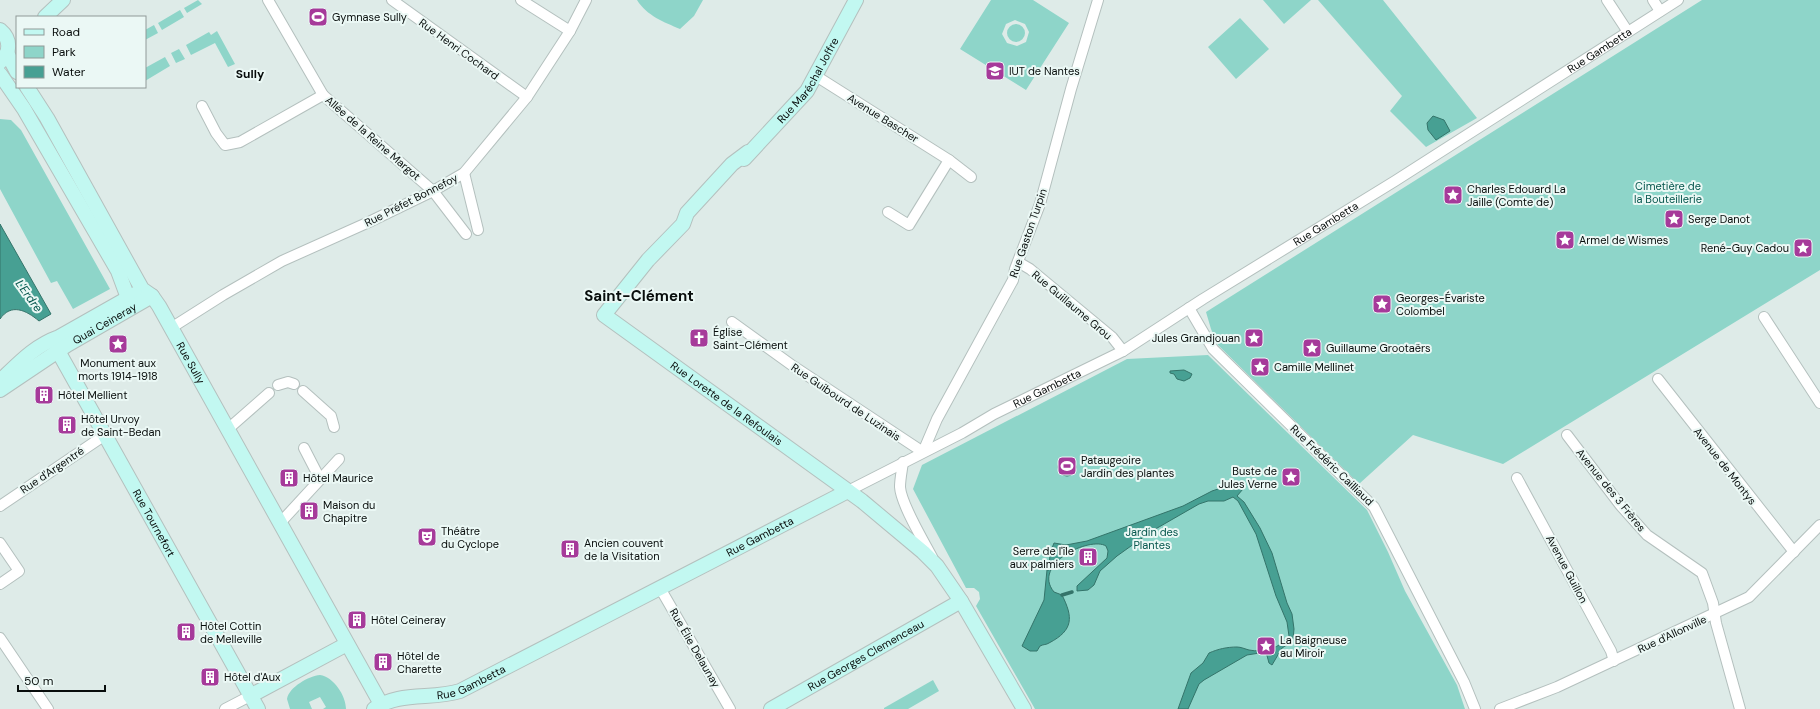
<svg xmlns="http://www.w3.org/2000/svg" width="1820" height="709" viewBox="0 0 1820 709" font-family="'DM Sans',sans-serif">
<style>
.green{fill:#8ed5c9;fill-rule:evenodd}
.water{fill:#47a093;stroke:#34746a}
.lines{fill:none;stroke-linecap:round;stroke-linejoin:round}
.stream{stroke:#34746a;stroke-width:3.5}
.street-casing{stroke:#b4c0be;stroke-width:12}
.secondary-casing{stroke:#b4c0be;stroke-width:16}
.street{stroke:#fff;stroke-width:10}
.secondary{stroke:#c2f8f1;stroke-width:14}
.labels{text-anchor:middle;stroke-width:4;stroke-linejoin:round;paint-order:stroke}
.poi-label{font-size:11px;fill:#080d0c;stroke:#ebf8f5;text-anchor:start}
.street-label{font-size:11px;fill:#080d0c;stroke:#ebf8f5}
.park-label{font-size:11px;fill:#06564d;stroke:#ebf8f5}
.neighbourhood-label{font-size:12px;font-weight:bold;fill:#080d0c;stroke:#ebf8f5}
.water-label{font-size:12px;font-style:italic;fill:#05564d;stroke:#ebf8f5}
.district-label{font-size:15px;font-weight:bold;fill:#080d0c;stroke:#ebf8f5}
</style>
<rect width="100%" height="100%" fill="#deebe8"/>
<path class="green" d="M198,0L202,4L187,13L184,8Z
M637,0H703L694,16L680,29C664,22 647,16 637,0Z
M991,0H1033L1069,23L1026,90L960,49ZM1015,20L1025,24L1029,32L1026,42L1017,46L1007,43L1002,34L1006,24Z
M1263,0H1311L1284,24Z
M1318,0H1383L1477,118L1426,147L1390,111L1402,96Z
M1702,0H1820V270L1503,464L1413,435L1359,484L1218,345L1211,329L1206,312Z
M180,10L184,17L162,30L158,23Z
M1240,18L1269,49L1236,79L1208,47Z
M1007 33a9 9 0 1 1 18 0a9 9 0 1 1-18 0Z
M154,25L158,33L145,40V30Z
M217,31L235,64L228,67L215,43L191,55L186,45L209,32L211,35Z
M179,49L185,59L176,63L171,53Z
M165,57L170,66L145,81V68Z
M0,119L11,120L21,130L110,289L73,309L57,281L51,283L0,189Z
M1208,355L1367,510L1388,552L1405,591L1457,685L1465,709H1035L976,606L980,599L979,592L974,588H966L913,489L922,465L1127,359Z
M320,675C334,677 346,696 346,709H323L326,707L320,697L309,702L312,709H290L287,699C289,687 309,676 320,675Z
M933,680L939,691L908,709H884V708Z"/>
<path class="water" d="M1433,116L1444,120L1450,131L1436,140L1428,130L1427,123Z
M0,224L51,314L39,321C26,310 11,303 0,319Z
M1184,370L1192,374L1190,378L1184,381L1177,379L1174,374L1170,373V371Z
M1058 467a9 9 0 1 1 18 0a9 9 0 1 1-18 0Z
M1227,486H1239L1243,489L1237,496L1244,502L1260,528L1272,553L1287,603L1292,614L1294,629L1293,639L1290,643L1282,648L1272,665L1269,663L1266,652L1247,655L1204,680L1199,684L1188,709H1178L1191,673L1203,663L1209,653C1218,649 1227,647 1237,647C1241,647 1245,649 1249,650C1263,653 1281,648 1289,636L1287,622L1276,596L1256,534L1238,501L1233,497L1224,501H1208L1199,504L1152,531L1117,556L1100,571L1094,585L1088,590L1077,591V586L1107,558L1108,551L1106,546C1090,536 1031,564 1054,592L1062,595C1073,617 1074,630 1049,643C1046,645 1044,644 1040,646L1037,651H1030L1022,646L1044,600L1047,570H1049L1050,553L1054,543L1066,545L1087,541L1183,506L1212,491Z"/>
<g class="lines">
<path class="stream" d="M1062,595L1072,592"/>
<g class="street-casing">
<g id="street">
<path d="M268,0L323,95L433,191L466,234"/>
<path d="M392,0L527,97"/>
<path d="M521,0L570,31"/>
<path d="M1607,0L1628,32"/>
<path d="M1653,0L1660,11"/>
<path d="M816,76L949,160L971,177"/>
<path d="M202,106L216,133L225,145L240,142L323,95"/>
<path d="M464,173L478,230"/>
<path d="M888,212L909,225L949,160"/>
<path d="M1018,262L1030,269L1112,337L1123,351"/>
<path d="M1189,308L1213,349L1374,507L1464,682L1475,709"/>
<path d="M1764,317L1820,403"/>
<path d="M732,322L793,366L923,452"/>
<path d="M171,328L223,295L282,261L369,222L433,191L464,173L527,97L570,31L586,0"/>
<path d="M1658,379L1794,552"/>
<path d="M278,385L288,382L294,384"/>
<path d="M303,391L331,416L334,427"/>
<path d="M228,429L269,393"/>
<path d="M1567,435L1621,506L1647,535L1702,573L1713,603L1716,623L1740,709"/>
<path d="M304,448L320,479"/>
<path d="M923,452L937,419L1013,280L1015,269L1040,204L1071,89L1098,0"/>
<path d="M903,462C902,470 900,479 900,487C901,504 923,540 932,557"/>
<path d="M1517,478L1611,651L1614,661"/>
<path id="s1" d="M848,491L962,433L994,414L1123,351L1203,299L1395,181L1678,0"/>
<path d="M0,506L105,435"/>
<path d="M280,523L339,459"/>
<path d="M0,543L19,571L0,584"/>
<path d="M660,588L730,709"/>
<path d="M0,638L48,709"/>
<path d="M225,709L250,696"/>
<path d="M1500,709L1557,687L1749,597L1820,525"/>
</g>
</g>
<g class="secondary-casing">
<g id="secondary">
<path d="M45,17L63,0"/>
<path d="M0,30C11,39 11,53 0,62"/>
<path d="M7,53L17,72"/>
<path d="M0,74L24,109L118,271L128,298"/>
<path id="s2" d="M27,87L47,118L142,289L152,296L159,306L381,704"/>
<path id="s3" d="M748,152L732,164L687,213L683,224L648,260L604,315L862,501L923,552L937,566L961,601L1024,709"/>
<path id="s4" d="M744,159L807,91L856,0"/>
<path id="s5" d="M58,351L258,709"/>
<path d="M0,381C19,363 34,346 59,337L135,294"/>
<path id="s6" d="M0,390L67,345L152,296"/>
<path d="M250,696L347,644"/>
<path id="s7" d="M374,709C399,691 432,700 460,691L848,491"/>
<path id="s8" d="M771,709L961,601"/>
</g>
</g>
<use href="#street" class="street"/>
<use href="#secondary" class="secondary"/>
</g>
<defs>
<g id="stadium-square" transform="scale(1)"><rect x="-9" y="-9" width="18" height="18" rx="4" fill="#a63a9a" stroke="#ebf8f5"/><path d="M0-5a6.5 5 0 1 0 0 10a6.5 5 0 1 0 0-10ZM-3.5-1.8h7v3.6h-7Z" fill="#fff"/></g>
<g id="university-square" transform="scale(1)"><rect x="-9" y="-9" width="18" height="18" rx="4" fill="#a63a9a" stroke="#ebf8f5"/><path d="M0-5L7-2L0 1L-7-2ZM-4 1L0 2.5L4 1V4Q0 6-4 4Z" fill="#fff"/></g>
<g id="sight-square" transform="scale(1)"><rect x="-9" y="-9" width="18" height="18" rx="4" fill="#a63a9a" stroke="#ebf8f5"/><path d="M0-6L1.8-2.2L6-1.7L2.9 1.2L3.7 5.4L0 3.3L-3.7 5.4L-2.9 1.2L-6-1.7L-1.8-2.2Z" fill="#fff"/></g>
<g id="church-square" transform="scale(1)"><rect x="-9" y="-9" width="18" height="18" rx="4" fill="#a63a9a" stroke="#ebf8f5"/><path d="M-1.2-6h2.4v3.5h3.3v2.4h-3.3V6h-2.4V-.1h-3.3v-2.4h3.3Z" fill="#fff"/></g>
<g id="building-square" transform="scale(1)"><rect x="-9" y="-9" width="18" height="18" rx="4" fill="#a63a9a" stroke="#ebf8f5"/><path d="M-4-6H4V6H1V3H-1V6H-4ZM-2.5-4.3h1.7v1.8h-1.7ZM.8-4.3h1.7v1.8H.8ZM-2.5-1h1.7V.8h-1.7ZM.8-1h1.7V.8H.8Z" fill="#fff"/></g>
<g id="theatre-square" transform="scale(1)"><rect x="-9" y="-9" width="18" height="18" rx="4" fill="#a63a9a" stroke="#ebf8f5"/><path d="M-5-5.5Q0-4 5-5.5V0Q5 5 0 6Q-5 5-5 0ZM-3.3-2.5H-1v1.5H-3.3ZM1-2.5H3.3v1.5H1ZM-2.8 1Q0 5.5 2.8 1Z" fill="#fff"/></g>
</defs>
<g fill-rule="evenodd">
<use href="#stadium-square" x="318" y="17"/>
<use href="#university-square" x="995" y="71"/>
<use href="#sight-square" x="1453" y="195"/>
<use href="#sight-square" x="1674" y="219"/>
<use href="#sight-square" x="1565" y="240"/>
<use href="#sight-square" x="1803" y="248"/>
<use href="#sight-square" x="1382" y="304"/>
<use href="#church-square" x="699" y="338"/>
<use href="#sight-square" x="1254" y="338"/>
<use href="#sight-square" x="118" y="344"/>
<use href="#sight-square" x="1312" y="348"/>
<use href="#sight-square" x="1260" y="367"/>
<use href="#building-square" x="44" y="395"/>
<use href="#building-square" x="67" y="425"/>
<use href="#stadium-square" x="1067" y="466"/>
<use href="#sight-square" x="1291" y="477"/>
<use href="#building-square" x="289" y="478"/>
<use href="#building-square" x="309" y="511"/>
<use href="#theatre-square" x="427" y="537"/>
<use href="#building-square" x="570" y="549"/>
<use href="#building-square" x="1088" y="557"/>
<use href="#building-square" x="357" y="620"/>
<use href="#building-square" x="186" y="632"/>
<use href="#sight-square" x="1266" y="646"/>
<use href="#building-square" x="383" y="662"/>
<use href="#building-square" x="210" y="677"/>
</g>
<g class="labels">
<g class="poi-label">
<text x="332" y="21">Gymnase Sully</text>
<text x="1009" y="75">IUT de Nantes</text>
<text x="1467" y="193">Charles Edouard La<tspan x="1467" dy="13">Jaille (Comte de)</tspan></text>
<text x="1688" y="223">Serge Danot</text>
<text x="1579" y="244">Armel de Wismes</text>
<text x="1789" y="252" text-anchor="end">René-Guy Cadou</text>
<text x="1396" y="302">Georges-Évariste<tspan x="1396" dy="13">Colombel</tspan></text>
<text x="713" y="336">Église<tspan x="713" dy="13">Saint-Clément</tspan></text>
<text x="1240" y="342" text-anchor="end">Jules Grandjouan</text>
<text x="1326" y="352">Guillaume Grootaërs</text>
<text x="118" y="367" text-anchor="middle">Monument aux<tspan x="118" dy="13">morts 1914-1918</tspan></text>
<text x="1274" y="371">Camille Mellinet</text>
<text x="58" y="399">Hôtel Mellient</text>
<text x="81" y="423">Hôtel Urvoy<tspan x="81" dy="13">de Saint-Bedan</tspan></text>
<text x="1081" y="464">Pataugeoire<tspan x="1081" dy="13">Jardin des plantes</tspan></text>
<text x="1277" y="475" text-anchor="end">Buste de<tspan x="1277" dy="13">Jules Verne</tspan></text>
<text x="303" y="482">Hôtel Maurice</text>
<text x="323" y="509">Maison du<tspan x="323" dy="13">Chapitre</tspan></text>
<text x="441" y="535">Théâtre<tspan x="441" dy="13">du Cyclope</tspan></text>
<text x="584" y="547">Ancien couvent<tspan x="584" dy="13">de la Visitation</tspan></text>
<text x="1074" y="555" text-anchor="end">Serre de l'île<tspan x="1074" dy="13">aux palmiers</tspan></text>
<text x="371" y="624">Hôtel Ceineray</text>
<text x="200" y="630">Hôtel Cottin<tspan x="200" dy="13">de Melleville</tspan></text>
<text x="1280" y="644">La Baigneuse<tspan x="1280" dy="13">au Miroir</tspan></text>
<text x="397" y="660">Hôtel de<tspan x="397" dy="13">Charette</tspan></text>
<text x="224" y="681">Hôtel d'Aux</text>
</g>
<g class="street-label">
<text transform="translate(459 49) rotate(36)" y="4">Rue Henri Cochard</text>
<text dy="4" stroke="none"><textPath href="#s1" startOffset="872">Rue Gambetta</textPath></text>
<text dy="4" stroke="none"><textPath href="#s4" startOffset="102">Rue Maréchal Joffre</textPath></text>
<text transform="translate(883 118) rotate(32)" y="4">Avenue Bascher</text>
<text transform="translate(373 138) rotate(41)" y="4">Allée de la Reine Margot</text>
<text transform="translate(411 200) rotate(-27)" y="4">Rue Préfet Bonnefoy</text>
<text dy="4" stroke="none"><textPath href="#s1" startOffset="548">Rue Gambetta</textPath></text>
<text transform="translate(1028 233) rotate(-71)" y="4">Rue Gaston Turpin</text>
<text transform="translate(1072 305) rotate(40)" y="4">Rue Guillaume Grou</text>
<text dy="4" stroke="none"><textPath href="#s6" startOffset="124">Quai Ceineray</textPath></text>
<text dy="4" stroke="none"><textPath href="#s2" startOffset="322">Rue Sully</textPath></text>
<text dy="4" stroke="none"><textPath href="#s1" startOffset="224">Rue Gambetta</textPath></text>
<text transform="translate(846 402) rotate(34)" y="4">Rue Guibourd de Luzinais</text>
<text dy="4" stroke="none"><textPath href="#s3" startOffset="370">Rue Lorette de la Refoulais</textPath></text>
<text transform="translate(1332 465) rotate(44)" y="4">Rue Frédéric Cailliaud</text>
<text transform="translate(1725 466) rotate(52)" y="4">Avenue de Montys</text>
<text transform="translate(52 470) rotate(-34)" y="4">Rue d'Argentré</text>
<text transform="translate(1611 490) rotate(51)" y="4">Avenue des 3 Frères</text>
<text dy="4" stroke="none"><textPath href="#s5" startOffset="197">Rue Tournefort</textPath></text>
<text dy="4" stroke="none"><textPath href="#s7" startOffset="426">Rue Gambetta</textPath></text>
<text transform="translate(1567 569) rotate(62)" y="4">Avenue Guillon</text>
<text transform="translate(1672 634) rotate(-25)" y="4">Rue d'Allonville</text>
<text transform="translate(695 648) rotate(60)" y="4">Rue Élie Delaunay</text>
<text dy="4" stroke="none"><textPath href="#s8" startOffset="109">Rue Georges Clemenceau</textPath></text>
<text dy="4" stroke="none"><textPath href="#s7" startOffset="102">Rue Gambetta</textPath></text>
</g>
<g class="park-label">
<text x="1668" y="190">Cimetière de<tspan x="1668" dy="13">la Bouteillerie</tspan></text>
<text x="1152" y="536">Jardin des<tspan x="1152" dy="13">Plantes</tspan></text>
</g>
<g class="neighbourhood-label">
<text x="250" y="78">Sully</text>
</g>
<g class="water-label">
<text transform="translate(29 296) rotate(54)" y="4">L'Erdre</text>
</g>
<g class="district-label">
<text x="639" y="301">Saint-Clément</text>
</g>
</g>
<rect x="16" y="16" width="130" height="72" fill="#ebf8f5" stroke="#909a98"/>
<rect x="24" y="29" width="20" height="6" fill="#c2f8f1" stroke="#909a98"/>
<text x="52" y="36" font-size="12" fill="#080d0c">Road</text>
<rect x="24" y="46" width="20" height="12" fill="#8ed5c9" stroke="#909a98"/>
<text x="52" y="56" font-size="12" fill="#080d0c">Park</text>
<rect x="24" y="66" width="20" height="12" fill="#47a093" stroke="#909a98"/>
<text x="52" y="76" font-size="12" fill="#080d0c">Water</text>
<path d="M18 685v6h87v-6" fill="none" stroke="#080d0c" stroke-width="2"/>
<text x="24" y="685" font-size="12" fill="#080d0c" stroke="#ebf8f5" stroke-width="3" paint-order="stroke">50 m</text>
</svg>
